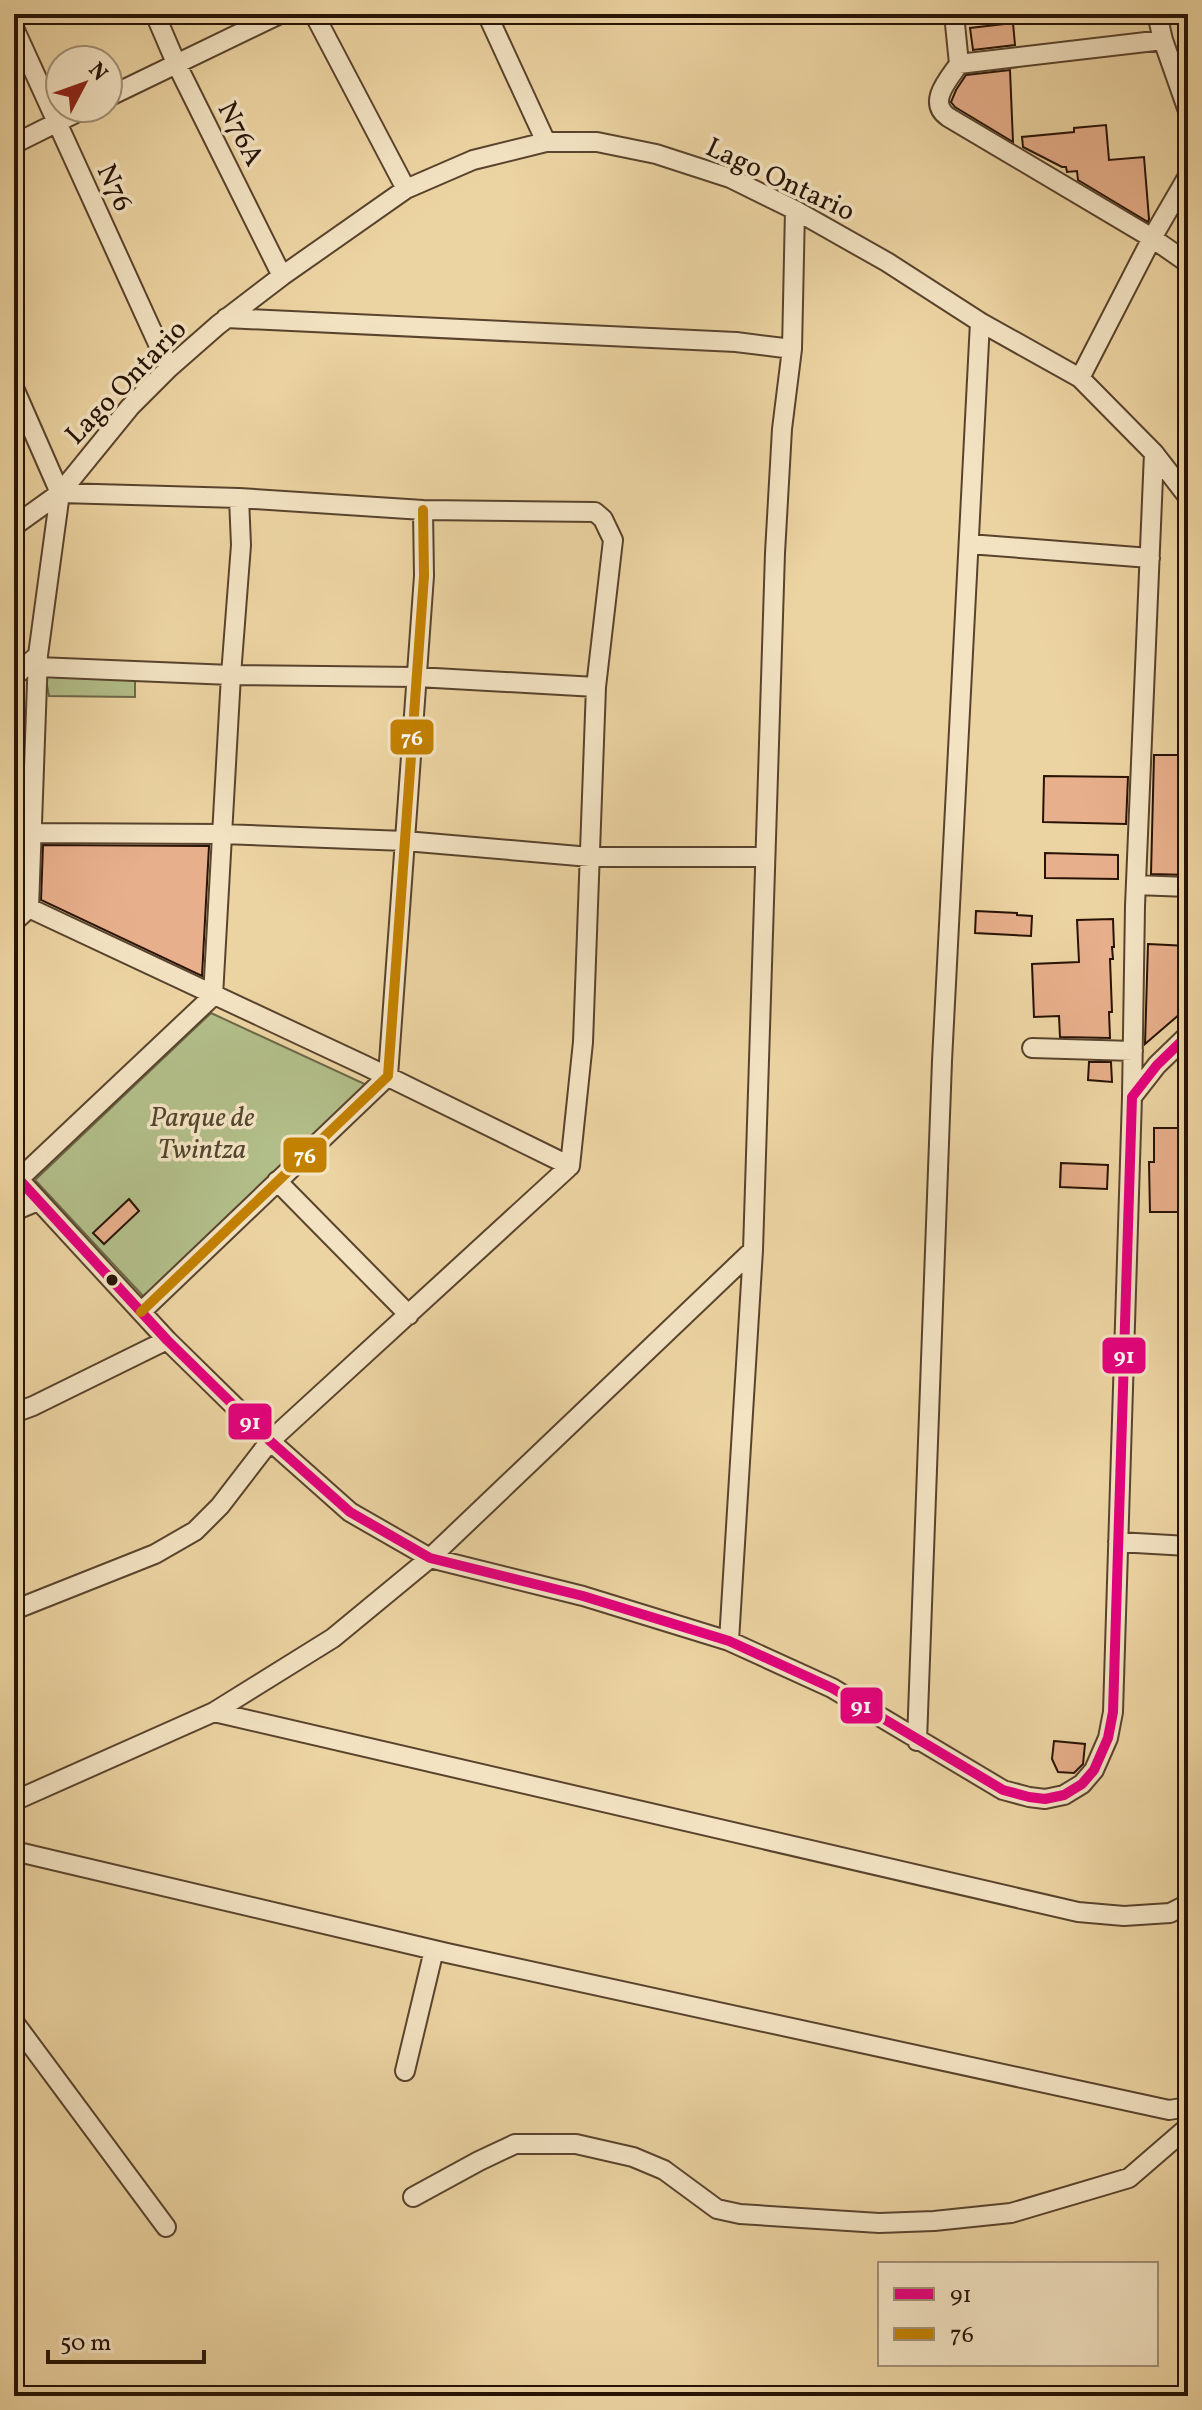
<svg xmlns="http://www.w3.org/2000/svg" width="1202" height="2410" viewBox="0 0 1202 2410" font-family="Vollkorn,serif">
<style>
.green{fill:#b2be89;stroke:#6d6848;stroke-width:2}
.building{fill:#e7af8b;stroke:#281306;stroke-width:2}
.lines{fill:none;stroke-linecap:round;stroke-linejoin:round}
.street-casing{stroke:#59432d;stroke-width:22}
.street{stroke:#f3e3c3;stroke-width:18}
.bus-1-casing{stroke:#f3e3c3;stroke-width:16}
.bus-2-casing{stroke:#f3e3c3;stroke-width:16}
.bus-1{stroke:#e5007d;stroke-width:10}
.bus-2{stroke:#c38102;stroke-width:10}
.bus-dot{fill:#281306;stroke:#f3e3c3;stroke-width:3}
.labels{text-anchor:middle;stroke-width:7;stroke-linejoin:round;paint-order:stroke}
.street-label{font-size:28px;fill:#281306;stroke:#f3e3c3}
.park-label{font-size:28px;font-style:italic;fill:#51462d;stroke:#f3e3c3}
.line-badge{stroke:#f3e3c3;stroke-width:3}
.badge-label{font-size:22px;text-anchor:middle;font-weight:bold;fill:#fff}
</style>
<rect width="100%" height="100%" fill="#ecd4a2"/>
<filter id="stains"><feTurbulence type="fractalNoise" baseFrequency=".0025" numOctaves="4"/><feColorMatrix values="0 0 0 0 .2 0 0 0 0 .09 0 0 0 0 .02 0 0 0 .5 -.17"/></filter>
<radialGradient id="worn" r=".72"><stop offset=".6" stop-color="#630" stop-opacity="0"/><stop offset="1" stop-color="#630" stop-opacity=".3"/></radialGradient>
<path class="green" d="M45,675L135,679V697L49,696Z
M211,1013L369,1086L144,1297L35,1180Z"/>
<path class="building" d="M1013,23L1015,45L973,50L970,28Z
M1010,70L1013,142L955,107L951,102L956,90L966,75Z
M1106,125L1109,160L1144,157L1149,219L1148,222L1078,180L1077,171L1067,172L1066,167H1062L1023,147L1022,137L1074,132V128Z
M1154,755H1179V778L1188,779V875L1151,874Z
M1044,776L1128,777L1126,824L1043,822Z
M43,845L209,846L202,976L41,900Z
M1045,853L1118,855V879L1045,878Z
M976,911L1017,913V915L1032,916L1031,936L975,933Z
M1113,919L1114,947H1112L1113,959H1110L1112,1012H1109L1110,1038L1060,1037L1059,1016L1034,1017L1032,964L1079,962L1077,920Z
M1148,944L1188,946V1007L1145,1044Z
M1089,1062H1111L1112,1082L1088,1080Z
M1154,1128H1188V1212H1150L1149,1162H1154Z
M1061,1163L1108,1165L1107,1189L1060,1187Z
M129,1199L139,1211L104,1244L93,1233Z
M1054,1741L1085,1744L1083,1764L1074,1773L1058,1772L1052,1759Z"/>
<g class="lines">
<g class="street-casing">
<path id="street" d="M155,14L176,63L282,276
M314,14L406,189
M487,14L546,142
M954,14L959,64
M1157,14L1163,40L1188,111
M14,28L169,368
M1163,40L959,64C948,80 927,102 948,117L1152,238L1188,263
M108,97L280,14
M14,144L86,108
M226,318L736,342L792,349
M1080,378L1152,238L1188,176
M14,388L60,493L38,655L29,908L14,922
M14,526L60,493L130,407L169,368L218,325L282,276L406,189L473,160L546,142H597L656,154L730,178L795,210L887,262L980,322L1080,378L1154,453L1188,497
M969,544L1150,558
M38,667L231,675L417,677L596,687
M14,677L38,655
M33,833L222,834L405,841L590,857H765
M1136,885L1188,887
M29,908L364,1065L570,1166
M1032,1048L1133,1051
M1132,1097L1135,906L1154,453
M14,1174L167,1340L270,1441L350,1512L430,1558L583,1596L729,1641L832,1688L1003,1790L1029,1797L1045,1799L1064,1795L1082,1784L1094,1770L1108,1738L1113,1712L1132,1097L1157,1065L1188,1035
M19,1179L213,996L231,675L241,545L239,498
M277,1181L409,1315
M14,1211L38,1201
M141,1312L388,1076L424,576L423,510
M14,1413L33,1406L167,1340
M1118,1542L1188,1546
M14,1610L155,1554L195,1531L220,1506L270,1441L570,1166L583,1042L596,687L613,540L603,519L595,512L423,510L239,498L60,493
M729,1641L753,1250L775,553L782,429L792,349L795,210
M214,1712L1078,1912L1124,1916L1170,1913L1188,1904
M917,1741L942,1061L980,322
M14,1801L214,1712L333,1638L430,1558L753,1250
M14,1851L447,1953L1169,2110L1188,2107
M14,2022L166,2227
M405,2071L434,1950
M413,2197L479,2161L515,2144H576L633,2157L664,2170L717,2209L740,2214L879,2223L934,2221L1011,2213L1129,2178L1188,2127"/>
</g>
<use href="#street" class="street"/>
<g class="bus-1-casing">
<path id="bus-1" d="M14,1174L167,1340L270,1441L350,1512L430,1558L583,1596L729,1641L832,1688L1003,1790L1029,1797L1045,1799L1064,1795L1082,1784L1094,1770L1108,1738L1113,1712L1132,1097L1157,1065L1188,1035"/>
</g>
<g class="bus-2-casing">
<path id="bus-2" d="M141,1312L388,1076L424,576L423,510"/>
</g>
<use href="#bus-1" class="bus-1"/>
<use href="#bus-2" class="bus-2"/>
</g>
<circle class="bus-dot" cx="112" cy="1280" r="7"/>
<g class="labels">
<g class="street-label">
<text transform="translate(242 133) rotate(63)" y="10">N76A</text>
<text transform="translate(781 178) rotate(25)" y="10">Lago Ontario</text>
<text transform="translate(116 187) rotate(65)" y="10">N76</text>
<text transform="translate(125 381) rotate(-46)" y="10">Lago Ontario</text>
</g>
<g class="park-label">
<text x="202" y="1126">Parque de<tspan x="202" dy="32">Twintza</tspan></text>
</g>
</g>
<g class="line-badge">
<rect x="389" y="718" width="46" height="38" rx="8" fill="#c38102"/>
<rect x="282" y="1136" width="46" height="38" rx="8" fill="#c38102"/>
<rect x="1101" y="1336" width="46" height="39" rx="8" fill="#e5007d"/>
<rect x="227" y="1402" width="46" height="39" rx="8" fill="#e5007d"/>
<rect x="839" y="1686" width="45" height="39" rx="8" fill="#e5007d"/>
</g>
<g class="badge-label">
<text x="412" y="745">76</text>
<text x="305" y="1163">76</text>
<text x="1124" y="1363">91</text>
<text x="250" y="1429">91</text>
<text x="861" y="1713">91</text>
</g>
<rect width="1202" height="2410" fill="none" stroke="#ecd4a2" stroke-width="48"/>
<rect x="16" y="16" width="1170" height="2378" fill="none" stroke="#281306" stroke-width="4"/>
<rect x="24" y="24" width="1154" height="2362" fill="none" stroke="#281306" stroke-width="2"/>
<rect x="878" y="2262" width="280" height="104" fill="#f3e3c3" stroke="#a29077" stroke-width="2"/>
<rect x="894" y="2288" width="40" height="12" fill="#e5007d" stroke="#a29077" stroke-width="2"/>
<text x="950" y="2302" font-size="24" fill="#281306">91</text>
<rect x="894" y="2328" width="40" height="12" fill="#c38102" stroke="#a29077" stroke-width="2"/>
<text x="950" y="2342" font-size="24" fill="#281306">76</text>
<g transform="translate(84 84) rotate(49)"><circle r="38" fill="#f3e3c3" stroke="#a29077" stroke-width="2"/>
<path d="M0-6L14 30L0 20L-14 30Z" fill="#8f2418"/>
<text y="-12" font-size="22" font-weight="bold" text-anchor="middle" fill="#281306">N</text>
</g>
<path d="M48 2350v12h156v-12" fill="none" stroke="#281306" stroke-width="4"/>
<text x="60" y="2350" font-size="24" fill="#281306" stroke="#f3e3c3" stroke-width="6" paint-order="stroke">50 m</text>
<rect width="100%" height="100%" filter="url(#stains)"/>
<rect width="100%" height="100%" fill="url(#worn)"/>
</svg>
